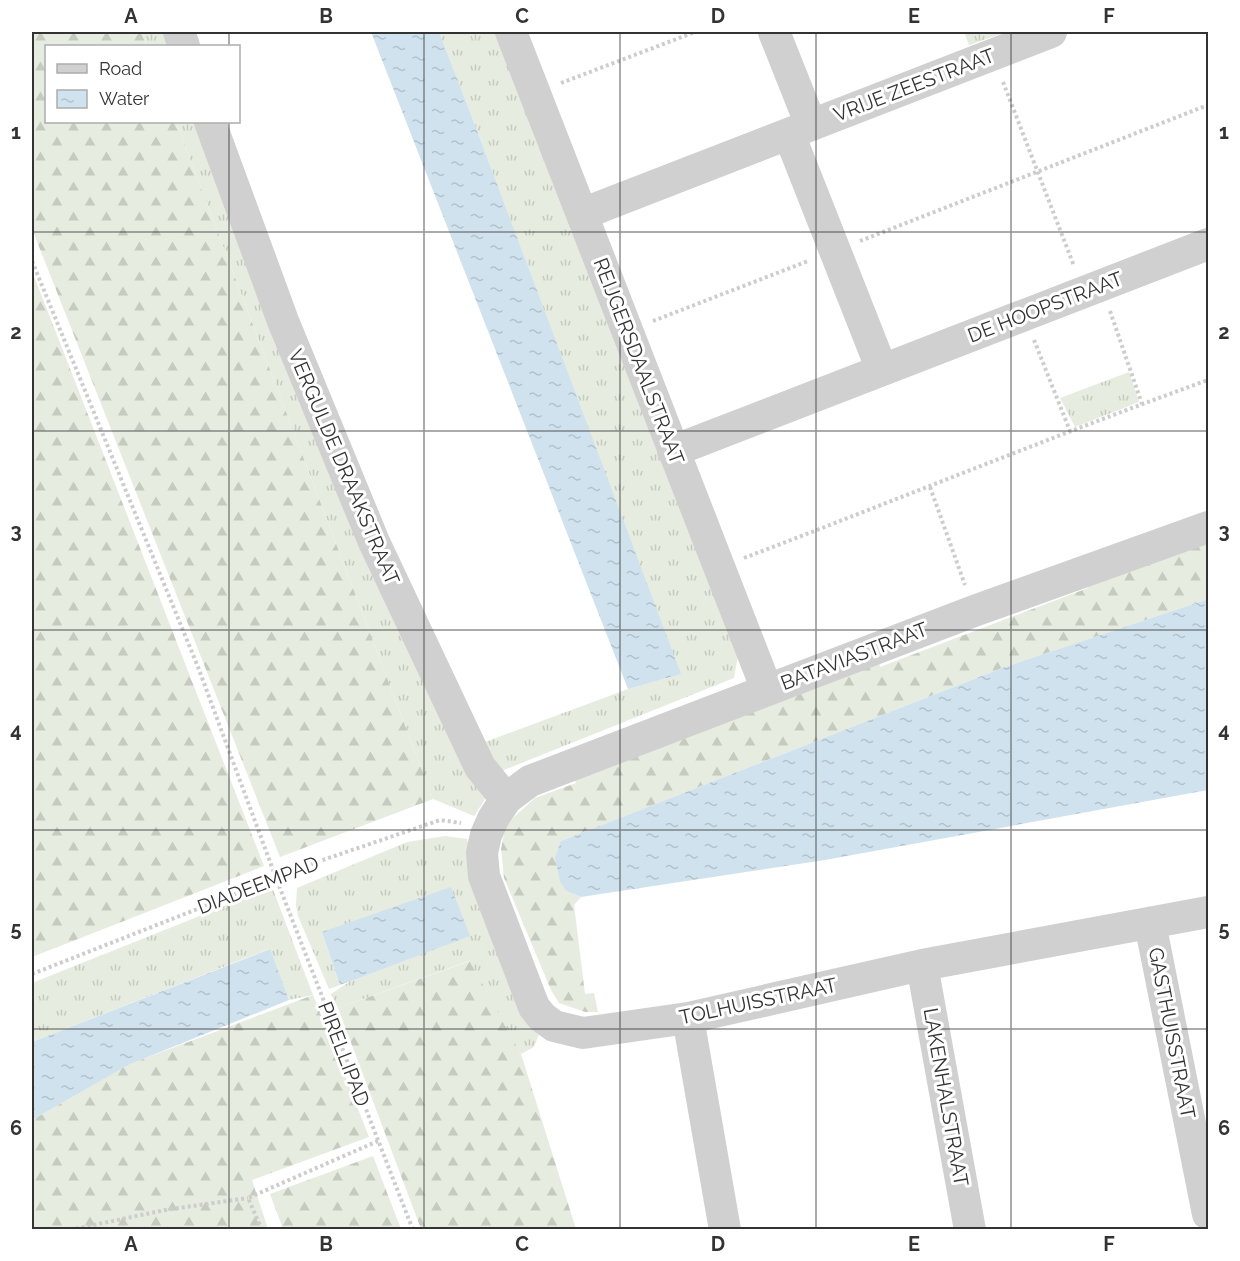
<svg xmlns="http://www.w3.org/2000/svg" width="1240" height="1261" viewBox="0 0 1240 1261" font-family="Raleway,sans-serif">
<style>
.grass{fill:url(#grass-tufts)}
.forest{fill:url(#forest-firs)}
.water{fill:url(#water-ripples)}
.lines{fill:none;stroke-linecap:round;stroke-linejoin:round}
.path{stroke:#cdcdcd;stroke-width:4;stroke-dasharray:3 3;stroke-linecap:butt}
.minor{stroke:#d0d0d0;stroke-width:32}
.grid{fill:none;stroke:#333;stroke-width:1.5;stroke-opacity:0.55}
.labels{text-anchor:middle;stroke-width:6;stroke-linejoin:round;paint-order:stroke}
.street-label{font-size:20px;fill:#333;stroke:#fff}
.neatline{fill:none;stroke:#333;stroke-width:2}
.grid-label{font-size:20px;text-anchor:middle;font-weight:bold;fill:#333}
</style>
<defs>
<pattern id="grass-tufts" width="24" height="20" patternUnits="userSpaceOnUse" patternTransform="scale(1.5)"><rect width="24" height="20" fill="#e6ecdf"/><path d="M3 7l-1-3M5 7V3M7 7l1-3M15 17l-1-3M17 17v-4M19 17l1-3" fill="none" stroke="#c6cbc0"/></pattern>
<pattern id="forest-firs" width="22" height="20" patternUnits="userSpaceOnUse" patternTransform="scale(1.5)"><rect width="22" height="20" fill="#e6ecdf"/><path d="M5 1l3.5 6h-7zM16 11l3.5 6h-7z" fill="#c6cbc0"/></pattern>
<pattern id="water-ripples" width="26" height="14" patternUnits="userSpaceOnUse" patternTransform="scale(1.5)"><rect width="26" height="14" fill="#cfe2ee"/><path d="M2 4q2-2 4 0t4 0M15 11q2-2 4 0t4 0" fill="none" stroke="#b2c2cd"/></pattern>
</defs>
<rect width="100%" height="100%" fill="#fff"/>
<path class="grass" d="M141,32H170L175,46H147Z
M439,32H501L738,656L734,678L499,772L477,745L628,689L680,674L467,104Z
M964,32H1007L969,45Z
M176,122H200L487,796L474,816L433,799Z
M1129,372L1139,402L1075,427L1060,398Z
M445,836L467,839L502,954L541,1029L534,1047L521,1054L469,961L338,1008L331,994L349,982L322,932L340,985L329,989L298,916L296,904L297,888L407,842Z
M272,887L313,995L289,1000L269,949L32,1042V983Z"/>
<path class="forest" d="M32,32H141L147,46H46V122H176L433,799L280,857L32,229Z
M32,271L264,866L32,957Z
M1208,531V599L1002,668L561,841L566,891L581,897L574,905L585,994L594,993L598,1012H585L559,1003L551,990L504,878L501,849L505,829L514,817L535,798L576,783L573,775L878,656L880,667L1088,588L1085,577Z
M470,961L521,1054L576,1229H421L338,1008Z
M313,995L369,1137L252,1180L268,1229H32V1120L127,1065Z
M373,1156L401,1229H283L270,1194Z"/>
<path class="water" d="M371,32H439L467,104L681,674L628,689Z
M1208,599V790L825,860L581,897L566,891L560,881L555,858L561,841L1002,668Z
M451,887L470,936L340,985L322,932Z
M270,949L289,1000L128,1065L32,1120V1042Z"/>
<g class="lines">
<path class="path" d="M1003,82L1074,266
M561,83L695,32
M860,241L1208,105
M32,261L198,667L276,878L413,1230
M1110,311L1142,404
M653,321L808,261
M1034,340L1070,431
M930,487L965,585
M744,558C899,499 1053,436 1208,380
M32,974L317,862L440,820L461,823
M70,1230L165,1210L248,1198
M262,1230L248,1198L378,1141"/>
<path class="minor" d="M179,32L184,46
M511,32L767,690
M774,32L811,125
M210,122L283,321L374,542L480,767L506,799
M789,134L882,370
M582,214L1051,32
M673,451L1208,244
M1208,527L974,611L530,781L506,799L493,819L486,835L482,853L484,876L534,1007L542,1017L554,1026L583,1033L688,1018L922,965L1208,912
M1150,923L1208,1214
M922,965L970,1230
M688,1018L725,1230"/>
</g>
<path class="grid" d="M229,32V46M424,32V1230M620,32V1230M816,32V1230M1011,32V1230M229,122V1230M32,232H1208M32,431H1208M32,630H1208M32,830H1208M32,1029H1208"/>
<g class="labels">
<g class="street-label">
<text transform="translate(914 85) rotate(-21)" y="7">VRIJE ZEESTRAAT</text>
<text transform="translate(1045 307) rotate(-21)" y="7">DE HOOPSTRAAT</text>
<text transform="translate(639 361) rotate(69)" y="7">REIJGERSDAALSTRAAT</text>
<text transform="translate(344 467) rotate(67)" y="7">VERGULDE DRAAKSTRAAT</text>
<text transform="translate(854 656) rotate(-21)" y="7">BATAVIASTRAAT</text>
<text transform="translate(258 885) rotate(-21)" y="7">DIADEEMPAD</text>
<text transform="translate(758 1001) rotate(-12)" y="7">TOLHUISSTRAAT</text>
<text transform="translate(1172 1033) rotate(79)" y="7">GASTHUISSTRAAT</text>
<text transform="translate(344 1054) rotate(69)" y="7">PIRELLIPAD</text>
<text transform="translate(946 1097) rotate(80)" y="7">LAKENHALSTRAAT</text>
</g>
</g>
<rect width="1240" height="1261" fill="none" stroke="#ffffff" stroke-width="66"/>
<rect x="45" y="45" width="195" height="78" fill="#ffffff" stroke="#adadad" stroke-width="1.5"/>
<rect x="57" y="64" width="30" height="9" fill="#d0d0d0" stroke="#adadad" stroke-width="1.5"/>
<text x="99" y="75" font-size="18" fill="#333333">Road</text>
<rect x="57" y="90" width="30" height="18" fill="url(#water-ripples)" stroke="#adadad" stroke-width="1.5"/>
<text x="99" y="105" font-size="18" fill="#333333">Water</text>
<rect x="33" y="33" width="1174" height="1195" class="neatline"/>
<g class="grid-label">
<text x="131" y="23">A</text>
<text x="326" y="23">B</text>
<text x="522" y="23">C</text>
<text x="718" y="23">D</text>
<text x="914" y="23">E</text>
<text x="1109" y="23">F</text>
<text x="16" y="139">1</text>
<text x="1224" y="139">1</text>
<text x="16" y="339">2</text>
<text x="1224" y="339">2</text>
<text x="16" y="538">3</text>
<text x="1224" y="538">3</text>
<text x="16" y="737">4</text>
<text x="1224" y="737">4</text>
<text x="16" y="936">5</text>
<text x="1224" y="936">5</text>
<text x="16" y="1135">6</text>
<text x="1224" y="1135">6</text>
<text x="131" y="1251">A</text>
<text x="326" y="1251">B</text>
<text x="522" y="1251">C</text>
<text x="718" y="1251">D</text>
<text x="914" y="1251">E</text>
<text x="1109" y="1251">F</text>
</g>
</svg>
